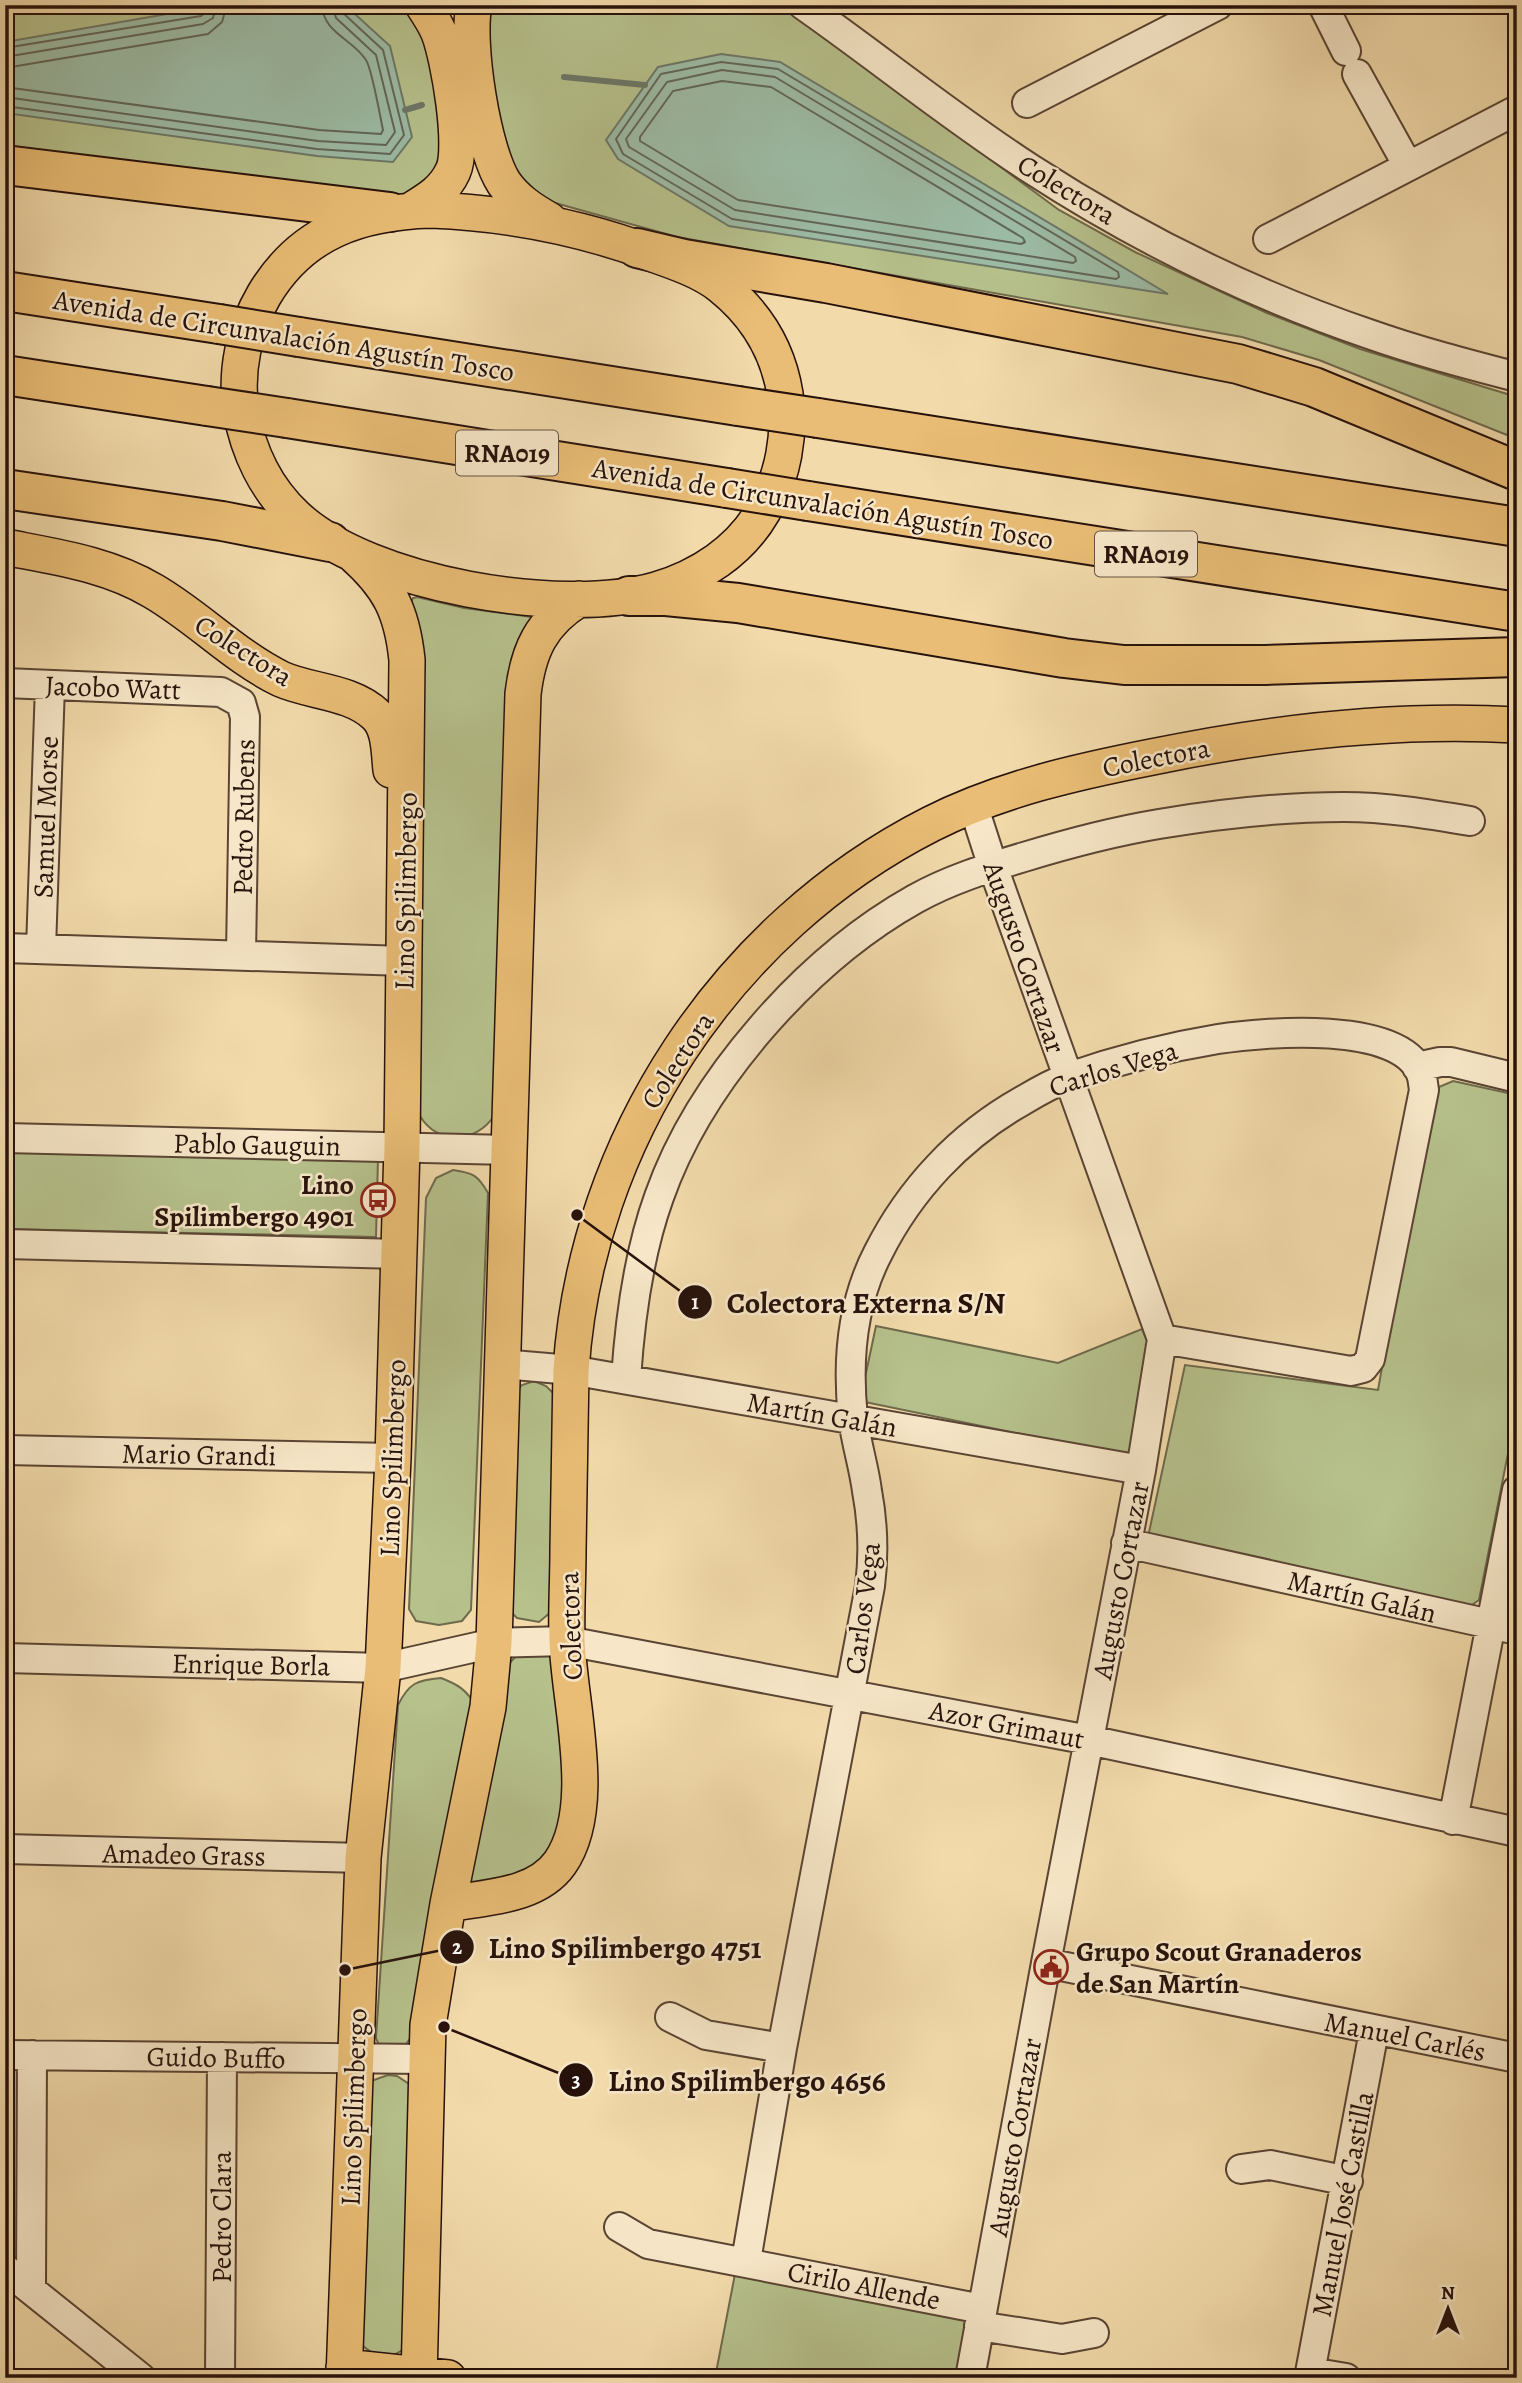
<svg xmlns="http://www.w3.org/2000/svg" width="1522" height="2383" viewBox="0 0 1522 2383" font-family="Alegreya,serif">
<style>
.green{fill:#b6c18c;stroke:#6e6a4c;stroke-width:2}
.water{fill:#9cbba5;stroke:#6d7767;stroke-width:2}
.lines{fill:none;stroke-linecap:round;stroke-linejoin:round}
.shore{stroke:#626658;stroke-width:2}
.stream{stroke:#6d7767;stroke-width:6}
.minor-casing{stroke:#5a4433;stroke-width:32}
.major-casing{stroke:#27120b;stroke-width:38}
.highway-casing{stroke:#27120b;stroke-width:42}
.minor{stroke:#f7e7c8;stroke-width:28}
.major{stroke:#e9bd75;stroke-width:35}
.highway{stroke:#e9bd75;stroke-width:38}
.highway-bridge-casing{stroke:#27120b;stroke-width:42;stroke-linecap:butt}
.highway-bridge{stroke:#e9bd75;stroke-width:38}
.labels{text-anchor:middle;stroke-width:5;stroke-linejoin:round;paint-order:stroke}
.shield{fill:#f7e7c8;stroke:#655244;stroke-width:2}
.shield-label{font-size:26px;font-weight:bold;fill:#27120b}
.street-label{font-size:28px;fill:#27120b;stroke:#f7e7c8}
.poi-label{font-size:28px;font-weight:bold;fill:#27120b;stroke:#f7e7c8;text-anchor:end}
.leader{fill:none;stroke:#27120b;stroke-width:2.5}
.callout-dot{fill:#27120b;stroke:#f7e7c8;stroke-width:2.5}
.mark-label{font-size:21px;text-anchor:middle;font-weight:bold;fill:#fff}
.callout-label{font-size:30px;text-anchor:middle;font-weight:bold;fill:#27120b;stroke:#f7e7c8;stroke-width:5;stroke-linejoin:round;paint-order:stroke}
</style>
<rect width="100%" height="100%" fill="#f2daaa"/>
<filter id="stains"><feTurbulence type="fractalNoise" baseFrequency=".00286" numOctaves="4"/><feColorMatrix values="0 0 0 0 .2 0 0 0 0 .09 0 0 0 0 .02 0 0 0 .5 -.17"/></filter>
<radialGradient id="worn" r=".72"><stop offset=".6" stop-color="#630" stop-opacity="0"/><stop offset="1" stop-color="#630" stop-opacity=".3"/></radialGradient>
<path class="green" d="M18,5H403L408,9L427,38L447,143L439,169L418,190L402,194H378L313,189L5,145V8Z
M488,5H781L1059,210L1135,252L1267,313L1360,349L1517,397V439L1319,360L1242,337L677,237L541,199L526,186L507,160L485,53Z
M417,597L464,608L532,617C516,638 510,659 507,684L494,1116C476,1143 438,1146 420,1116L411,603L413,598Z
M1453,1081L1517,1095V1408L1479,1600L1466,1609L1148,1537L1185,1365L1378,1390L1432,1090Z
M5,1147L378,1158L376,1237L5,1229Z
M453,1170C473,1173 478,1175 488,1193L471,1610L462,1621L439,1625L416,1621L409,1609L426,1198L436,1178Z
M876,1326L1058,1363L1142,1329L1154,1356L1133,1457L860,1401Z
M534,1381L546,1386L555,1395L551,1612L539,1622L517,1618L507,1608L514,1393L522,1385Z
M518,1654L557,1656L568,1810L557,1845L529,1871L486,1887L473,1884L468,1874L505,1668Z
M441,1678C457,1684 467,1690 475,1705L416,2030L402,2050H381L376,2038L398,1705C409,1683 417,1680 441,1678Z
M5,2068L22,2069L21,2264L5,2251Z
M388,2075L397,2076L412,2086L406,2347C391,2361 374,2358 360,2343L371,2081Z
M735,2274L969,2317L958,2378H715Z"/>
<path class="water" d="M219,5H345L390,46L412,137L393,162L317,156L5,113V42Z
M721,54L780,62L1168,294L729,226L618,159L606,140L658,67Z"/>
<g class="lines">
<path class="shore" d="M5,48L201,16L206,12L207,5
M5,57L203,24L213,18L216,5
M721,62L778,69L1118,272L1119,277L1116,279L732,219L623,154L616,139L661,74Z
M5,68L208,34L222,22L227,5
M722,70L775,77L1075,257L1076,261L1073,263L735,210L629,147L626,139L667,82Z
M722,81L771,87L1023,238L1025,242L1021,244L738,200L640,141V137L673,91Z
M5,87L319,130L381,134L383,130C380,116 372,69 366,60C353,39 323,33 322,5
M5,97L318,141L386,145L395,132L376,55L336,18L332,5
M5,106L317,149L390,154L404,135L383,50L343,13L341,5"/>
<path class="stream" d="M564,77L645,85
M405,110L422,105"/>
<g class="minor-casing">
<path id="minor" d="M803,5C880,59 952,118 1031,169C1136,237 1251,294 1369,334C1417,351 1467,364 1517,377
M1323,5L1346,51
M1357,74L1408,166
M1027,103L1218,5
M1268,239L1517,110
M5,683L221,692L241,703L245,717L241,954
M5,948L404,961
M41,949L50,685
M1417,1067L1440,1062H1451L1517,1078
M5,1138L509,1150
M5,1244L400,1254
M502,1364L571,1370L1141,1470
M626,1379C630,1318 638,1255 659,1197C700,1080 808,959 915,899C949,880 987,868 1024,857C1070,843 1111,832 1159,824C1219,814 1282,807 1344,807C1386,807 1429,814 1470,821
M5,1450L393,1458
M1126,1543L1517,1630
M5,1658L383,1668L494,1643L567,1641L1089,1740L1517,1832
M1453,1820L1517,1490
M5,1849L363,1858
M1046,1963L1517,2058
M670,2017L706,2035L782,2048
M5,2055L426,2059
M1241,2169L1270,2165L1348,2181
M619,2227L648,2244L982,2309
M746,2261L782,2048L870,1586C874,1554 873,1523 867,1491C864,1467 856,1443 853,1418C847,1362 852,1303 878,1253C910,1189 960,1136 1022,1101C1037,1092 1053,1083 1069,1077C1115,1061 1169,1047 1218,1039C1264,1032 1401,1020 1421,1074C1423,1079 1423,1085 1424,1090L1370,1359L1363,1368L1351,1371L1162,1339
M5,2269L141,2378
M31,2289L32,2055
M979,2326L1062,2339L1094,2333
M1310,2372L1346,2378
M220,2378L222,2057
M970,2378L1046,1963L1141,1470L1162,1339L993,867L973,805
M1309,2378L1374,2031"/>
</g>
<g class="major-casing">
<path id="major" d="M474,5C466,43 483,151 504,183C516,200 531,210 549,220
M431,210C508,213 581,227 653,254C676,262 702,271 721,286C756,314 778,350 785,394C791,434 783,477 763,511C740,551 700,577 656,590C562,617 369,585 296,517C266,489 248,451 241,411C235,371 244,329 264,295C302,231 361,212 431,210Z
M410,211C428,200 444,191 453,171C464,148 449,59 439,33C435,23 429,14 423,5
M5,547C56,557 108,564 153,591C198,617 234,656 281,679C310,692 351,691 376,715C390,728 389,752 391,770
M448,1904C485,1897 536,1897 560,1863C599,1807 569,1704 567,1640C566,1610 568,1580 568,1550C569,1490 570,1430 571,1370C586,1141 726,928 931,824C1000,789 1076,772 1152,757C1273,732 1394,718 1517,725
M344,2367L448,2378
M344,2378L363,1858L383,1668L393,1458L402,1147L407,660C402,611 389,586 353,554
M419,2378L428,2025L448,1904L488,1707L494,1643L523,694C528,651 541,622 579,599"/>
</g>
<g class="highway-casing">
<path id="highway" d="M5,165L390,212
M637,248L684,259L826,283L1238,364L1314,387L1517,471
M5,291L219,324
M299,337L738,406
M5,375L207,406
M287,418L727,488
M818,418L1517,527
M5,489L222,521L330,542
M808,501L1517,612
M629,596H666L738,603L1064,658L1124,665H1265L1517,657"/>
</g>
<use href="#minor" class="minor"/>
<use href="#major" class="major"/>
<use href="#highway" class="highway"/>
<g class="highway-bridge-casing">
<path id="highway-bridge" d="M219,324L299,337
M207,406L287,418
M738,406L818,418
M727,488L808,501"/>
</g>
<use href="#highway-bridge" class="highway-bridge"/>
</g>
<defs>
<g id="bus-ring" transform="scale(1.75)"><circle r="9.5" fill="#f7e7c8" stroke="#8f2418" stroke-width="1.5"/><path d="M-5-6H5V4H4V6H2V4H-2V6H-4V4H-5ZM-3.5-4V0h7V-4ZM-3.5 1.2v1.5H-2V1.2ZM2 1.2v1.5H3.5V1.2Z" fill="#8f2418"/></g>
<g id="civic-ring" transform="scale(1.75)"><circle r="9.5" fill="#f7e7c8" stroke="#8f2418" stroke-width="1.5"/><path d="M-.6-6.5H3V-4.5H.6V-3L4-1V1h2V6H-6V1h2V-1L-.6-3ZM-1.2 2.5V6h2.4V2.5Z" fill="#8f2418"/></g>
</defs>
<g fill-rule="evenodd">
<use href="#bus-ring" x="378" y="1200"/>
<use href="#civic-ring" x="1051" y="1967"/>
</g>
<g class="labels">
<g class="shield">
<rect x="456" y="430.5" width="102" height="45" rx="5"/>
<rect x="1095" y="531.5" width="102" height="45" rx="5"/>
</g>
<g class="shield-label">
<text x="507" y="462">RNA019</text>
<text x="1146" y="563">RNA019</text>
</g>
<g class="street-label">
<text transform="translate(1067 189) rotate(31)" y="10">Colectora</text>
<text transform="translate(284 335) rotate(9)" y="10">Avenida de Circunvalación Agustín Tosco</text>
<text transform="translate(823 503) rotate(9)" y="10">Avenida de Circunvalación Agustín Tosco</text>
<text transform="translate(244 650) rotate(32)" y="10">Colectora</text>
<text transform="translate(113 687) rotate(2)" y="10">Jacobo Watt</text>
<text transform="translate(1156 757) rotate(-11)" y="10">Colectora</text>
<text transform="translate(45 817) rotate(-88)" y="10">Samuel Morse</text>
<text transform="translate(243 817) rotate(-89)" y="10">Pedro Rubens</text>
<text transform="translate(405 891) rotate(-89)" y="10">Lino Spilimbergo</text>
<text transform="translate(1025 957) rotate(71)" y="10">Augusto Cortazar</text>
<text transform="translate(677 1060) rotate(-57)" y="10">Colectora</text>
<text transform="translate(1113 1068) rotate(-17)" y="10">Carlos Vega</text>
<text transform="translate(257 1144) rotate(1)" y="10">Pablo Gauguin</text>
<text transform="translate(822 1414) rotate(10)" y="10">Martín Galán</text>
<text transform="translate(199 1454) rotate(1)" y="10">Mario Grandi</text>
<text transform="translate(392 1458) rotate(-88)" y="10">Lino Spilimbergo</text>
<text transform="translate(1120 1580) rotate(-79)" y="10">Augusto Cortazar</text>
<text transform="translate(1362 1596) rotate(13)" y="10">Martín Galán</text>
<text transform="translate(862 1608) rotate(-83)" y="10">Carlos Vega</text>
<text transform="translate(570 1626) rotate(-92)" y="10">Colectora</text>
<text transform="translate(251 1664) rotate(1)" y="10">Enrique Borla</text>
<text transform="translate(1007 1724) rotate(11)" y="10">Azor Grimaut</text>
<text transform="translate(184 1854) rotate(1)" y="10">Amadeo Grass</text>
<text transform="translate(1405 2036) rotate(11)" y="10">Manuel Carlés</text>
<text transform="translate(216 2057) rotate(1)" y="10">Guido Buffo</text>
<text transform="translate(353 2107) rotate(-88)" y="10">Lino Spilimbergo</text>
<text transform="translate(1014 2137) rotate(-80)" y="10">Augusto Cortazar</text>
<text transform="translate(1342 2204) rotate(-79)" y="10">Manuel José Castilla</text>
<text transform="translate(221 2217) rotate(-90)" y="10">Pedro Clara</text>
<text transform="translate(864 2285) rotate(11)" y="10">Cirilo Allende</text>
</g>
<g class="poi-label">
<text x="354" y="1194">Lino<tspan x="354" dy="32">Spilimbergo 4901</tspan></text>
<text x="1076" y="1961" text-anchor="start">Grupo Scout Granaderos<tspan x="1076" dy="32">de San Martín</tspan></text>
</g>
</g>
<path class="leader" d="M577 1215L695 1302M345 1970L457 1947M444 2027L576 2080"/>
<g class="callout-dot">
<circle cx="577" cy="1215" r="7"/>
<circle cx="345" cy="1970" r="7"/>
<circle cx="444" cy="2027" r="7"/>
<circle cx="695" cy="1302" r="18"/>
<circle cx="457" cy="1947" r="18"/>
<circle cx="576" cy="2080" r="18"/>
</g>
<g class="mark-label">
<text x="695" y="1309">1</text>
<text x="457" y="1954">2</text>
<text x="576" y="2087">3</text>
</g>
<g class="callout-label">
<text x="866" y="1313">Colectora Externa S/N</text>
<text x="625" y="1958">Lino Spilimbergo 4751</text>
<text x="747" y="2091">Lino Spilimbergo 4656</text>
</g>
<rect width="1522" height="2383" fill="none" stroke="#f2daaa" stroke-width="28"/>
<rect x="7" y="7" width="1508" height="2369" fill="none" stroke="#27120b" stroke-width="3.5"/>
<rect x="14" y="14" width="1494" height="2355" fill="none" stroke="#27120b" stroke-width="2"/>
<g transform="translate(1448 2309)" stroke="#f7e7c8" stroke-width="5" paint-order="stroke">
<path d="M0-5L12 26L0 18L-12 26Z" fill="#27120b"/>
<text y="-10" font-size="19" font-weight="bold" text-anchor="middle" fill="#27120b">N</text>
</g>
<rect width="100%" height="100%" filter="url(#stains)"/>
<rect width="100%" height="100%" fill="url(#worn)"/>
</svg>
